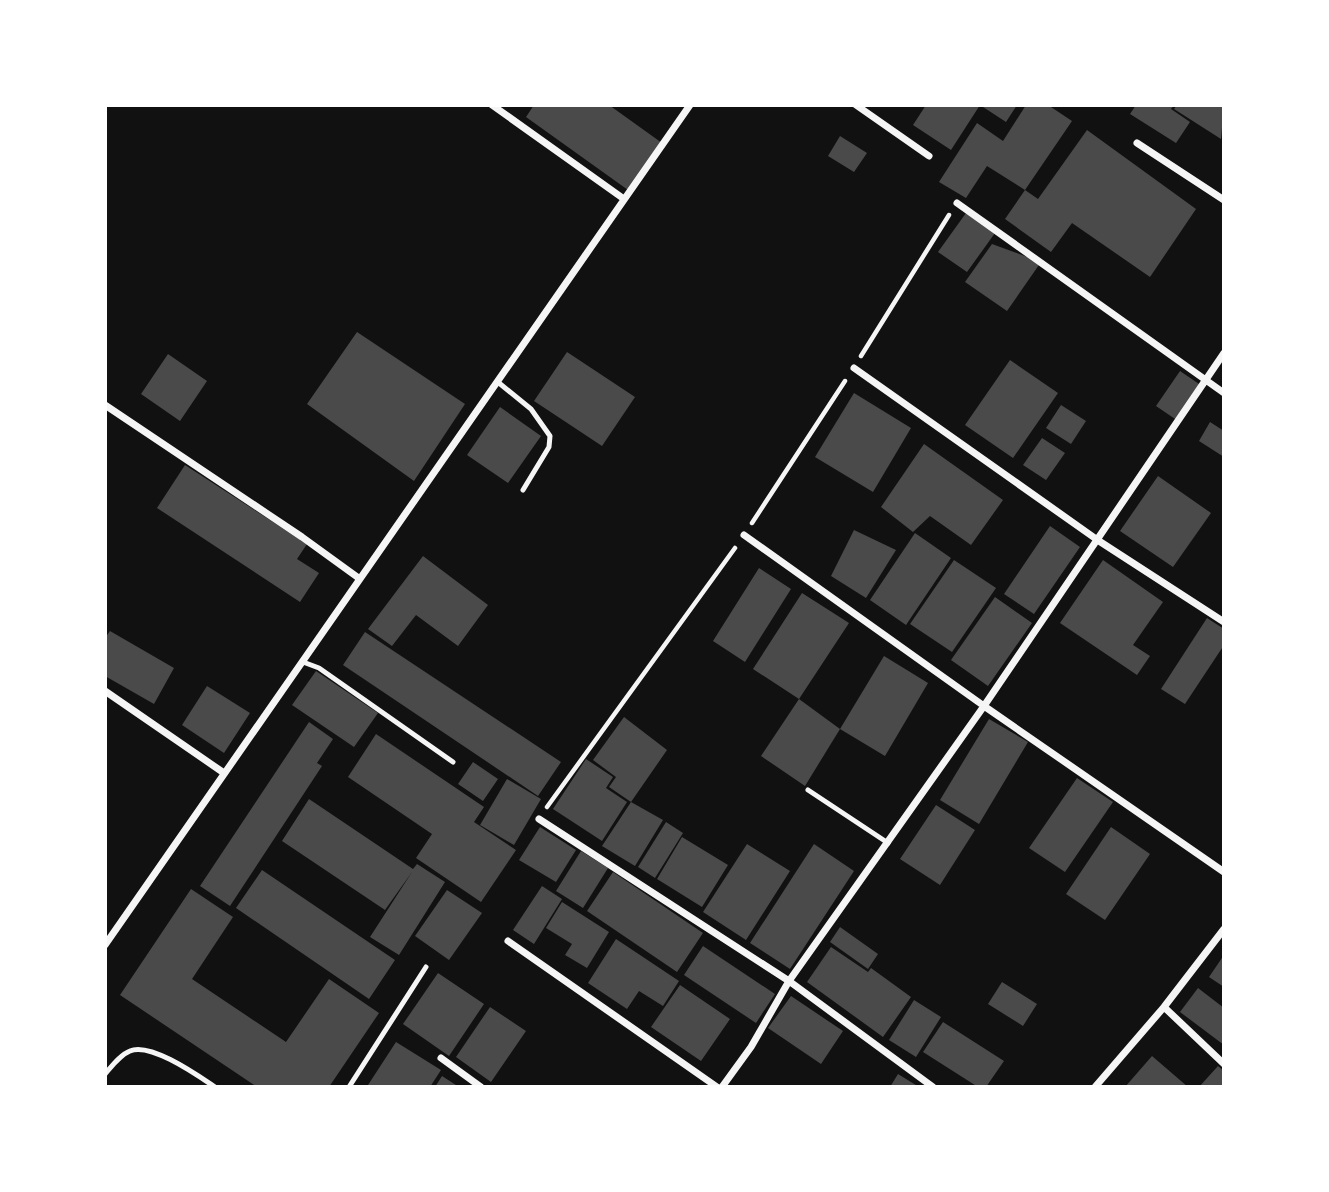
<svg xmlns="http://www.w3.org/2000/svg" width="1329" height="1192" viewBox="0 0 1329 1192" font-family="Signika,sans-serif">
<style>
.building{fill:#4a4a4a}
.lines{fill:none;stroke-linecap:round;stroke-linejoin:round}
.path{stroke:#f5f5f5;stroke-width:4.5}
.service{stroke:#f5f5f5;stroke-width:5}
.minor{stroke:#f5f5f5;stroke-width:7}
</style>
<rect width="100%" height="100%" fill="#111"/>
<path class="building" d="M534,105H609L662,143L628,190L526,117Z
M926,105H1017L1006,122L980,105L951,150L913,125Z
M1026,105H1048L1072,121L1025,190L987,166L966,198L939,182L977,123L1003,141Z
M1136,105H1174L1171,109L1190,122L1176,143L1130,114Z
M1177,105H1224L1221,139L1174,109Z
M1087,130L1196,209L1150,277L1072,223L1051,252L1005,219L1025,190L1038,199Z
M840,136L867,153L854,172L828,156Z
M966,213L995,233L967,272L938,252Z
M992,244L1041,262L1007,311L965,282Z
M357,332L465,404L414,481L307,404Z
M567,352L635,397L602,446L534,401Z
M168,354L207,381L180,421L141,394Z
M1010,360L1058,393L1013,458L965,425Z
M1180,371L1202,386L1178,421L1156,406Z
M854,393L911,428L873,492L815,457Z
M1061,405L1086,421L1071,444L1046,428Z
M500,407L541,436L508,483L467,455Z
M1210,422L1224,431V457L1199,441Z
M1042,438L1065,453L1046,480L1023,465Z
M924,444L1003,500L971,545L930,516L913,532L881,507Z
M185,465L307,544L297,559L319,573L300,602L157,508Z
M1158,476L1211,513L1173,567L1120,531Z
M1050,526L1080,547L1034,614L1004,594Z
M854,530L896,550L866,598L831,576Z
M915,533L951,558L906,625L870,600Z
M423,556L488,605L458,646L416,615L392,646L368,629Z
M954,560L996,588L952,652L910,624Z
M1103,560L1163,602L1133,645L1150,656L1137,675L1060,623Z
M759,568L791,589L745,662L713,641Z
M802,593L849,623L799,699L753,669Z
M995,597L1032,623L988,686L951,660Z
M1207,618L1224,629V645L1185,704L1161,689Z
M110,631L174,668L154,704L105,676V638Z
M365,632L561,762L538,796L343,665Z
M884,656L928,683L885,756L840,729Z
M316,671L378,713L354,747L292,705Z
M207,686L250,713L224,753L182,725Z
M799,699L840,729L805,786L761,756Z
M624,717L667,750L631,802L609,787L616,777L593,760Z
M989,719L1028,742L979,824L940,800Z
M309,722L333,739L317,763L322,766L230,906L200,886Z
M376,734L484,807L474,822L516,850L481,902L416,858L432,834L348,777Z
M586,759L613,777L606,788L627,802L602,841L553,809Z
M473,762L498,779L483,801L458,784Z
M1077,778L1113,802L1065,872L1029,848Z
M507,779L541,799L514,845L480,825Z
M309,799L413,869L417,864L445,882L399,955L370,937L412,872L385,910L282,841Z
M631,802L663,820L635,866L602,846Z
M936,805L975,830L940,885L900,859Z
M666,822L683,833L655,878L638,867Z
M540,827L576,850L556,882L519,860Z
M1111,827L1150,854L1105,920L1066,894Z
M682,837L728,865L702,907L657,879Z
M747,844L790,871L746,940L703,912Z
M814,844L854,871L790,969L750,943Z
M581,851L608,868L583,908L556,891Z
M262,870L395,960L369,999L236,908Z
M613,872L703,933L677,972L587,911Z
M542,886L562,899L534,944L513,930Z
M191,889L233,917L192,979L286,1042L329,979L379,1013L329,1087H257L120,995Z
M447,890L482,913L449,960L415,936Z
M562,902L609,932L587,968L565,955L572,944L546,928Z
M840,927L878,954L868,969L830,942Z
M616,939L679,981L663,1006L639,991L627,1009L588,983Z
M703,946L775,994L756,1023L684,975Z
M831,947L868,972L871,968L911,997L883,1037L807,982Z
M1224,955V987L1209,977Z
M438,973L484,1004L449,1056L403,1024Z
M1002,982L1037,1004L1023,1026L988,1004Z
M680,985L730,1019L701,1061L651,1027Z
M1198,988L1224,1008V1045L1180,1012Z
M791,996L843,1031L821,1064L768,1028Z
M914,1000L941,1017L916,1057L889,1040Z
M490,1007L526,1031L491,1082L456,1057Z
M943,1022L1004,1061L986,1087H978L923,1052Z
M396,1042L441,1070L430,1087L368,1085Z
M1152,1056L1188,1087H1125Z
M1218,1066L1224,1071V1087H1199Z
M898,1074L919,1087H890Z
M442,1076L459,1087H435Z"/>
<g class="lines">
<path class="path" d="M861,356L949,215
M752,523L845,381
M547,807L735,548"/>
<path class="service" d="M499,383L531,409L550,436L549,447L523,490
M303,662L319,668L453,762
M808,790L888,843
M105,1074C112,1066 120,1055 130,1051C150,1042 197,1075 215,1087
M349,1087L426,967"/>
<path class="minor" d="M492,105L624,199
M856,105L929,156
M1137,143L1224,200
M957,203L1224,393
M854,368L1099,541L1224,622
M105,405L302,537L360,579
M744,535L984,706L1224,353
M105,691L224,773
M539,819L789,981L933,1087
M508,941L717,1087
M105,945L690,105
M1164,1007L1224,1064
M441,1058L481,1087
M722,1087L751,1047L789,981L984,706L1224,872
M1095,1087L1164,1007L1224,929"/>
</g>
<rect width="1329" height="1192" fill="none" stroke="#ffffff" stroke-width="214"/>
</svg>
